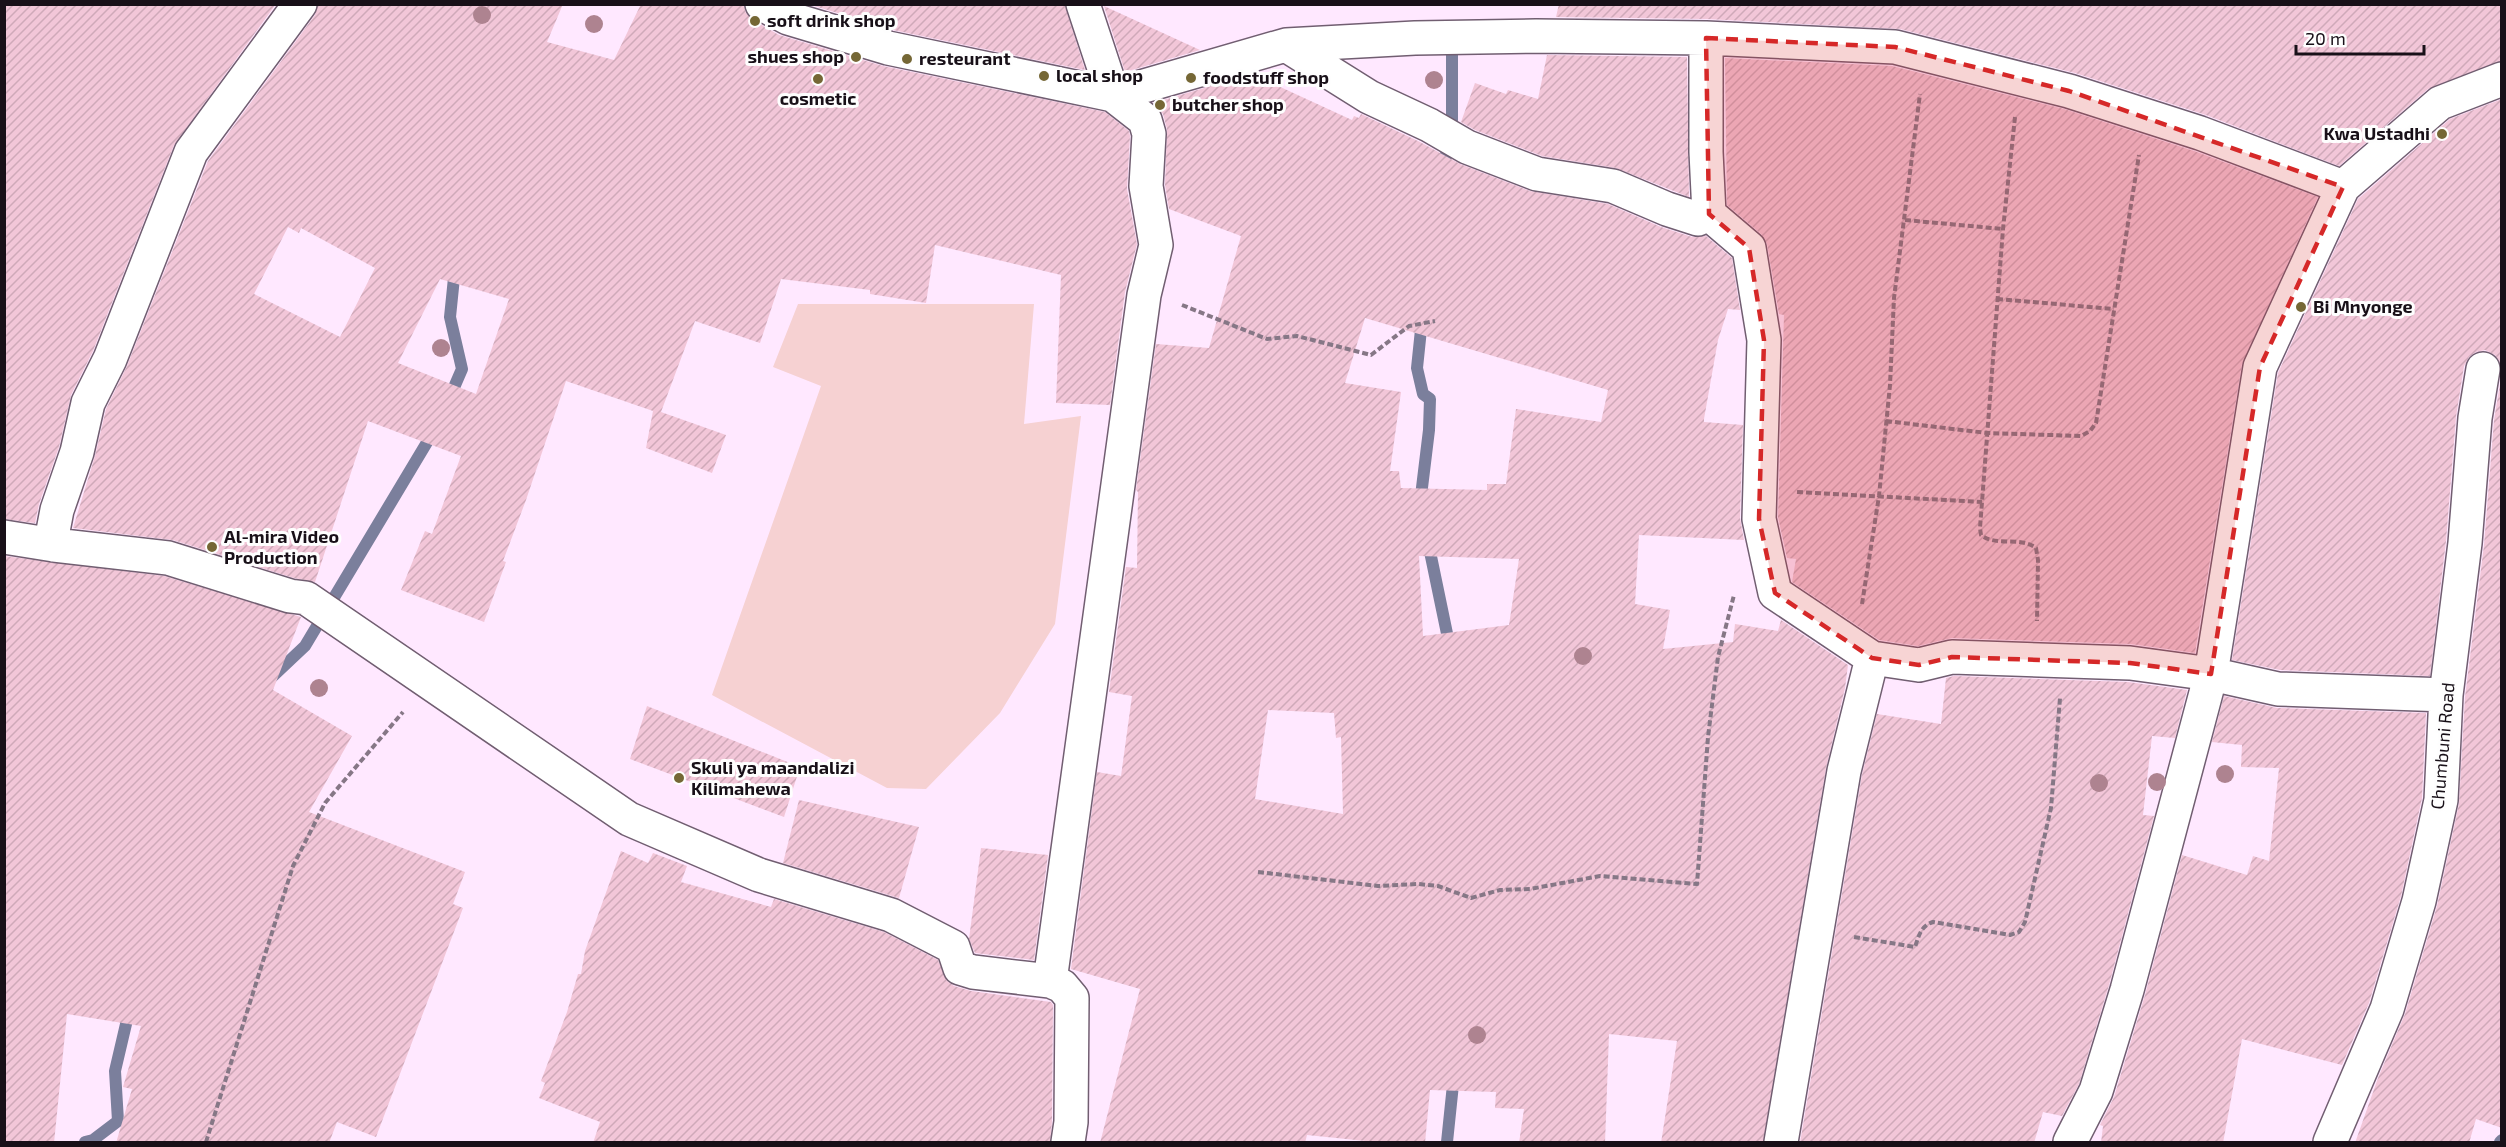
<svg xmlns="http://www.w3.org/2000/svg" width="2506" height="1147" viewBox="0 0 2506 1147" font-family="'Exo 2',sans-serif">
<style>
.green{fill:#f6d1d2}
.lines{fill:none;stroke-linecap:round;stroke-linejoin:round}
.stream{stroke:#7b7f9c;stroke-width:12}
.building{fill:url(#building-hatch);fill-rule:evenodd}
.street-casing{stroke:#715e71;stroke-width:36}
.path{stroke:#867786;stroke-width:4;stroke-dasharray:6 3;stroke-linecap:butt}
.street{stroke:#fff;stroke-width:33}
.tree{fill:#ae8390}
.marked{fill:#d62828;fill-opacity:0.2;stroke:#d62828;stroke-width:4.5;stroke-dasharray:12 8;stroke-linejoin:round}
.poi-dot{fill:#756735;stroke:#fefefe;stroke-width:2}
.labels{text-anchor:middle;stroke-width:6;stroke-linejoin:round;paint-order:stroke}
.poi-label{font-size:18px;font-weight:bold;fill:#181018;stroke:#fefefe;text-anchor:start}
.street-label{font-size:18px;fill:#181018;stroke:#fefefe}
</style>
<defs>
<pattern id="building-hatch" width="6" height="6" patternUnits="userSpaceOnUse" patternTransform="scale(1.5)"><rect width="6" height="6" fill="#f2c6d8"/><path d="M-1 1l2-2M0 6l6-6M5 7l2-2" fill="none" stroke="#cfa9b9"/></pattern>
</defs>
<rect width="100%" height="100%" fill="#ffe8ff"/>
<path class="green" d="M798,304H1034L1024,424L1081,416L1055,624L1000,713L926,789L887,788L712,695L821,386L773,367Z"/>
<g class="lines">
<path class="stream" d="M1443,172L1452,120V54
M449,399L462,369L450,317L455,268
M1420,504L1429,430L1430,399L1423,394L1417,368L1422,320
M1428,542L1450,648
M270,679L305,646L435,429
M85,1142L93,1140L118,1121L115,1071L130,1007
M1447,1142L1454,1075
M2500,1142L2502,1140"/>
</g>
<path class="building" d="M4,4H276L174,145L93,351L71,395L59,447L39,504L35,523L4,519Z
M318,4H563L547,42L614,60L641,4H743L746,13L753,20L779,35L883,66L1105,112L1129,131L1130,136L1127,189L1137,244L1125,292L1110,405L1056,403L1061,275L935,245L926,303L870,294V290L781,279L760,343L695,321L661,412L726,435L712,473L646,448L653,411L566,381L526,500L503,561L506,562L484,622L401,590L425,531L432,534L461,456L368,421L315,582L294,578L173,540L73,528L95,456L106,409L127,366L208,161L315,15ZM288,227L299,233L301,228L375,268L340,337L254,294ZM440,279L509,299L476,394L398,363Z
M808,4L1065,6L1085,70L893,30Z
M1559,4H2502V61L2428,89L2339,166L2206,115L2075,73L1900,29L1706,19L1556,17Z
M1104,6L1200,50L1125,72Z
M1547,55L1687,57L1689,197L1616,168L1542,156L1475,130L1461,122L1475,83L1506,94L1508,90L1538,99Z
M1725,58L1892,66L2064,109L2194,151L2318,197L2242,364L2195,653L2131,644L1952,638L1918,646L1879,640L1792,582L1796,559L1787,558L1778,517L1784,315L1779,314L1767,244L1761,234L1727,205Z
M1252,74L1352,120L1354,116L1359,118L1361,114L1420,142L1460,164L1530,191L1608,204L1661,227L1692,237L1706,236L1732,258L1740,310L1728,309L1718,340L1704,419V422L1743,425L1740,518L1744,540L1639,535L1635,604L1670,610L1663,649L1733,642L1735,624L1778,631L1781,620L1848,665L1845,688L1826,768L1763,1143H1661L1677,1041L1609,1034L1605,1143H1519L1524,1109L1495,1108L1496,1092L1430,1090L1425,1143H1385L1307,1135L1305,1143H1100L1140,989L1071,969L1097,772L1121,776L1132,696L1109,692L1126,567L1137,568L1138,492L1136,490L1156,344L1209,348L1241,236L1169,209L1165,185L1167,129L1163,114L1153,103ZM1365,318L1608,390L1601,422L1516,409L1506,484H1487V490L1401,488L1399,471H1390L1401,392L1345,383ZM1419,556L1519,559L1509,625L1423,636ZM1268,710L1334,713L1336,738L1341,737L1343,814L1255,799Z
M2502,99V371L2500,362L2495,355L2485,350L2476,352L2469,357L2464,366L2456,417L2446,541L2430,676L2280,670L2232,660L2278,373L2358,199L2450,119Z
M2502,372V1128L2476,1119L2469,1143H2355L2378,1078L2405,1014L2437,906L2459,804L2465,697L2484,545L2494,420Z
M4,556L164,576L301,617L273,690L352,736L309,812L465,872L453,904L463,908L376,1137L337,1122L329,1143H116L132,1089L123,1087L141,1026L67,1014L54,1143H4Z
M1954,676L2128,682L2187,690L2175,738L2152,736L2143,815L2154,816L2109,985L2079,1084L2062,1116L2043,1112L2034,1143H1800L1862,775L1877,714L1941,724L1946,678Z
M2224,696L2277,708L2426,713L2422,798L2401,896L2369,1003L2342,1065L2242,1039L2223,1143H2101L2103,1126L2100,1125L2114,1097L2145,995L2182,855L2247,875L2253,856L2269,861L2279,768L2241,767L2242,745L2212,742Z
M647,706L800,767L784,817L630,759Z
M799,800L919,827L899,898L783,863Z
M981,848L1048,855L1034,960L975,953L969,939Z
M621,851L648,863L653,853L687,866L681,882L771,907L774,899L884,932L938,960L947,981L954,986L971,991L1051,1002L1053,1005L1052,1121L1050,1143H593L600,1122L539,1098L545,1083L541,1081L567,1012L578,974H581L585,951Z"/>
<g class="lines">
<g class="street-casing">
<path id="street" d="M762,4L788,18L888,48L1113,95L1286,45L1415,38L1536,36L1706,38L1895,47L2069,91L2200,133L2343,187
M1706,38V152L1709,214L1749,248L1764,340L1759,519L1775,593L1872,658L1844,771L1781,1142
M1286,45L1369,97L1429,125L1467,147L1537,174L1613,186L1667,209L1698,219L1709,214
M4,537L54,545L168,558L290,596L306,598L629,819L759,875L891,915L953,947L960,968L973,972L1050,981
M54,545L53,531L57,510L77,452L88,403L110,359L191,152L300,4
M1872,658L1919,665L1952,657L2130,663L2211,674L2278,689L2446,695
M1068,1142L1071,1122L1072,998L1062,986L1050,981L1144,295L1156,245L1146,186L1149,134L1145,120L1113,95L1083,4
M2070,1142L2096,1091L2127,990L2211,674L2260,367L2343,187L2440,103L2502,79
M2330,1142L2387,1009L2419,901L2441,800L2446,695L2465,543L2475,418L2483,369"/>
</g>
<path class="path" d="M2015,117L2003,229L1980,528L1981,535C1996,547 2020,536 2036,548L2038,560L2037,621
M1905,220L2003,229
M1997,299L2114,309
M1182,305L1267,339L1297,336L1371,355L1409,326L1435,321
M1886,421L1987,433L2081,436L2090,431L2096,423L2139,155
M1797,492L1982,502
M1862,604L1879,496L1890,385L1894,298L1920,94
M1258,872L1378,886L1418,884L1438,886L1471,898L1500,890L1530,889L1600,876L1697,884L1708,737L1718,657L1734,595
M1854,937L1915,947C1919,935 1921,926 1933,922L2010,935L2019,932L2025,922L2051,808L2060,698
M206,1142L293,866L325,803L403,712"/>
<use href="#street" class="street"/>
</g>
<g class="tree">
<circle cx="482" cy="15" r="9"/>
<circle cx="594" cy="24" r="9"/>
<circle cx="1434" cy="80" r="9"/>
<circle cx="441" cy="348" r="9"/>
<circle cx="1583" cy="656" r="9"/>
<circle cx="319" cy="688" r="9"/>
<circle cx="2225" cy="774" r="9"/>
<circle cx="2157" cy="782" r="9"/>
<circle cx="2099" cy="783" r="9"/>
<circle cx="1477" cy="1035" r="9"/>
</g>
<path class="marked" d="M1706,38L1895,47L2069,91L2343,187L2260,367L2211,674L2130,663L1952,657L1919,665L1872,658L1775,593L1759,519L1764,340L1749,248L1709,214Z"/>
<g class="poi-dot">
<circle cx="755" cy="21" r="6"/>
<circle cx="856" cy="57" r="6"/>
<circle cx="907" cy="59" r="6"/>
<circle cx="1044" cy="76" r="6"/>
<circle cx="1191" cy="78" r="6"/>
<circle cx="818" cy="79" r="6"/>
<circle cx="1160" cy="105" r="6"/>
<circle cx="2442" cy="134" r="6"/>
<circle cx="2301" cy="307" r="6"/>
<circle cx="212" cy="547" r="6"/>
<circle cx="679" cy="778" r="6"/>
</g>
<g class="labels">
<g class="poi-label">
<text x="767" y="27">soft drink shop</text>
<text x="844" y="63" text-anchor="end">shues shop</text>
<text x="919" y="65">resteurant</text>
<text x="1056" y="82">local shop</text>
<text x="1203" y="84">foodstuff shop</text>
<text x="818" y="105" text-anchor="middle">cosmetic</text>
<text x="1172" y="111">butcher shop</text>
<text x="2430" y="140" text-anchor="end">Kwa Ustadhi</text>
<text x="2313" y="313">Bi Mnyonge</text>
<text x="224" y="543">Al-mira Video<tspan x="224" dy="21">Production</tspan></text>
<text x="691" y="774">Skuli ya maandalizi<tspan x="691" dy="21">Kilimahewa</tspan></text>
</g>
<g class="street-label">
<text transform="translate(2443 746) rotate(-85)" y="6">Chumbuni Road</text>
</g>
</g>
<rect width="2506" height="1147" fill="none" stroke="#181018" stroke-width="12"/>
<path d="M2296 45v9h128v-9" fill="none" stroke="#181018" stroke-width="3"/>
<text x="2305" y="45" font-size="18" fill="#181018" stroke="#fefefe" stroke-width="4.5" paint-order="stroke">20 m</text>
</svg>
